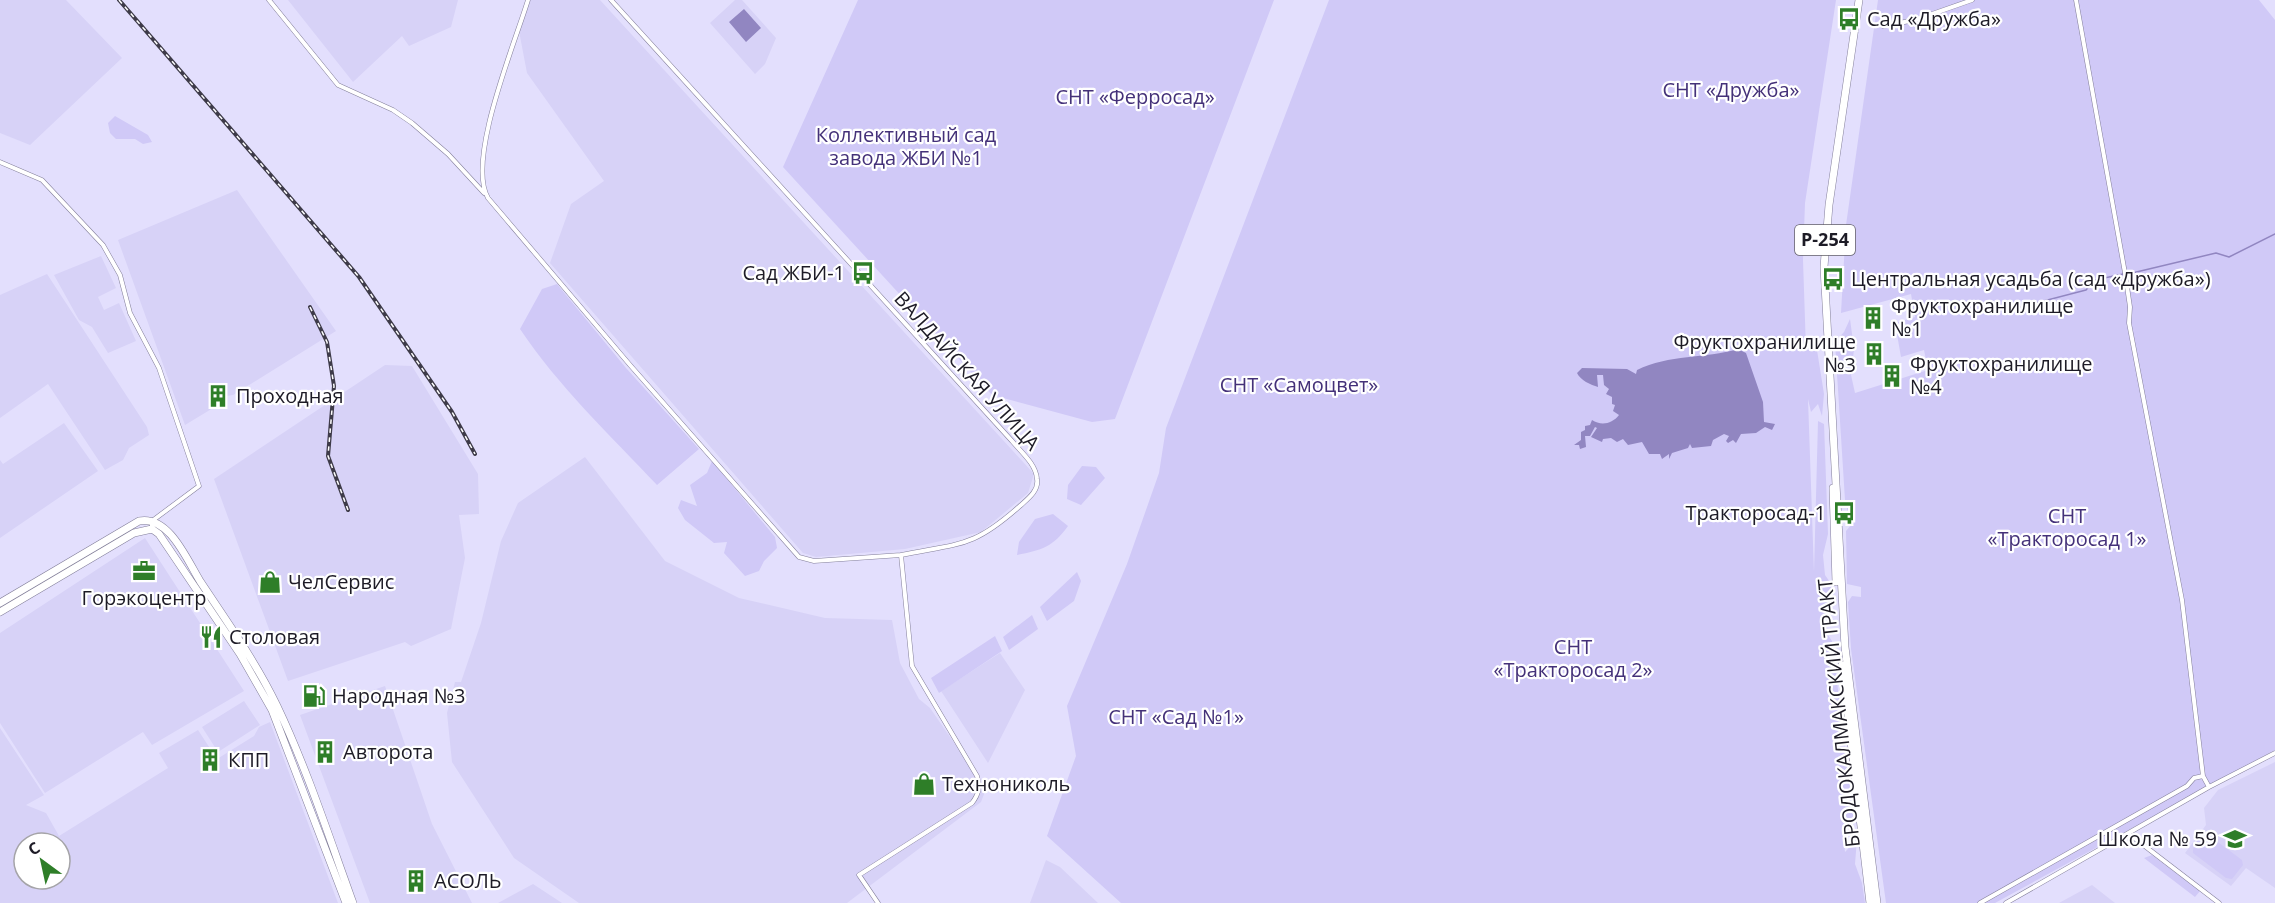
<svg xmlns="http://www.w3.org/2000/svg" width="2275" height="903" viewBox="0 0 2275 903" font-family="'Open Sans',sans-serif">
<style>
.built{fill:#d7d2f7;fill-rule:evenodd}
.green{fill:#d0c9f7}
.water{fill:#9186c1}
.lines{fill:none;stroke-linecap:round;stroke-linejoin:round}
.stream{stroke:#9186c1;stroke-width:1.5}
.street-casing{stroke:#837f9a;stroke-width:5}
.primary-casing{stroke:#837f9a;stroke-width:8}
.street{stroke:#fff;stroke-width:4}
.primary{stroke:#fff;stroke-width:7}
.rail-casing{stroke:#3e3b49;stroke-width:4}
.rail{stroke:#fff;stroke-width:1.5;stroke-dasharray:4.5;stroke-linecap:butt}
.labels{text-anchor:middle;stroke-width:4.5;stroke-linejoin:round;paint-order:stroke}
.shield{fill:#fff;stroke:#615f67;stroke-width:1.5}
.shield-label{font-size:18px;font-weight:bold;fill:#1d1b26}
.poi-label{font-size:20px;fill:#1d1b26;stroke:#fff;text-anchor:start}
.park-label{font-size:20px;fill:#443179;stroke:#fff}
.street-label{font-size:20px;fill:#1d1b26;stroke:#fff}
</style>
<rect width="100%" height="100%" fill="#e3dffd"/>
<path class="built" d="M0,0H66L122,58L30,145L0,133Z
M288,0H458L451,27L409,46L402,36L353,82Z
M529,0H600L1034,474L1028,493L981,532L905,549L816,557L803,553L550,263L571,204L604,181L527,73L519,31Z
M735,0H742L776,38L765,64L755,74L710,23Z
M237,190L336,331L233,395L220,397L217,399L218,405L185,425L118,240Z
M101,256L116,288L98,297L104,310L119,303L136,341L108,353L92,327L79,320L54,275Z
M47,274L147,427L149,435L129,448L123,460L105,470L48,384L0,418V295Z
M385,365L412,366L478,474L479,514L459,515L465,558L451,629L411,646L405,642L288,681L214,479Z
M64,423L98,471L0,538V460L3,464Z
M585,457L665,561L739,598L825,618L892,620L900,663L919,699L930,708L986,789L981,802L847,903H579L514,858L452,762L447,713L455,682H461L481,623L501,541L518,503Z
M145,538L244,691L152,745L143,732L45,793L0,723V633Z
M1000,653L1025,690L988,763L941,691Z
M385,686L432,824L472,903H370L300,715Z
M244,701L260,725L218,752L202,727Z
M270,722L338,903H0V728L44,795L26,805L46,813L59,836L168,768L159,753L198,730L217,759L254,736L259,727ZM24,843H60V879H24Z
M2275,762V888L2246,868L2231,886L2185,853L2206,825L2204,808L2218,790Z
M1046,860L1060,867L1098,903H1030Z
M533,884L562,903H498Z
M2092,885L2115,903H2059Z"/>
<path class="green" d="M858,0H1274L1115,419L1092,422L992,395L783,167Z
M1329,0H1836L1805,203L1803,260L1806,350H1817L1824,394L1822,416L1818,404L1811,412L1808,399L1814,572L1818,421L1824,424L1828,534L1823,555L1825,575L1832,585L1830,608L1823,611L1828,635L1832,641L1854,820L1848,827L1842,825L1845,852L1857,839L1855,864L1862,883L1865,903H1121L1047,836L1076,756L1067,706L1127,564L1159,473L1166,428Z
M1878,0H2259L2275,20V750L1995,903H1886L1851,649L1848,602L1852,596L1861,597V587L1847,584L1846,531L1851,525L1845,500L1835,342L1844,332L1850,319L1854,349L1851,375L1855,393L1928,370L1924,350L1901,357L1895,323L1915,317L1911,294L1841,313L1846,225Z
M115,116L148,135L152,142L143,144L135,139H116L110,133L108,123Z
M557,284L626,368L699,449L657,485C610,435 558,386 520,329L542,289Z
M712,461L775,537L777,548L764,561L759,571L745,576L724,553L727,542L714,543L685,520L678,508L681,500L697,506L690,485L707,473Z
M1082,466L1096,467L1105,478L1081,505L1067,499L1068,485Z
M1053,514L1068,526C1053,547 1042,550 1017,555L1019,542L1035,519Z
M1077,572L1081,581L1074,601L1047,621L1040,607Z
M1032,615L1038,629L1009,650L1003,637Z
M995,636L1002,651L939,693L931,678Z
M2207,834L2242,860L2243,865L2232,879L2226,878L2193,853C2192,846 2200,835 2207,834Z
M2152,855L2200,891L2195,897L2144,858Z"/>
<path class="water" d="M744,9L761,28L746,42L729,22Z
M1738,349L1746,353L1763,402L1764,422L1775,424L1772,430L1765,427L1756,433L1741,434L1736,443L1733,440L1728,443L1726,441L1729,436L1724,434L1713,440L1711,446L1692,448L1690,444L1688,448L1672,453L1669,459V454L1662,459L1660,454H1649L1642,442L1628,445L1623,439L1617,442L1611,438L1603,439L1602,442L1591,437L1597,428L1595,427L1590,436H1585L1586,447L1580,449L1579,445H1574L1581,440V432L1585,430V426L1590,425L1592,420C1601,426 1612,424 1619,415L1613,411L1615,405L1612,404V397L1606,394L1609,389L1604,385L1603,375H1597L1598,387C1591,385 1580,380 1577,373L1582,368L1627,369L1636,374L1637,370C1669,354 1705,359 1738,349Z"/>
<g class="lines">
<path class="stream" d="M2128,274L2216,253L2229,257L2275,234
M2017,308L2086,290L2095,280L2123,274"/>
<g class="street-casing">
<path id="street" d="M269,0L338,85L393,110L412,123L448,154L484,193
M528,0C515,43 466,160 488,198L630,365L799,557L814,561L901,555
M611,0L1012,441C1021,452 1036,464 1037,479C1039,490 1029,498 1021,505C973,548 961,543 901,555L912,666L977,776C980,787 979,794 972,803L859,875L878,903
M2076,0L2125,273L2130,307L2129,323L2182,600L2203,776L2209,787
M1883,26L1915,20L1972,0
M0,162L42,180L103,245L120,275L130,313L159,368L199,486L152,521V529
M2129,834L2219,903
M1980,903L2187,786L2194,778L2203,776
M2006,903L2209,787L2275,753"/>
</g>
<g class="primary-casing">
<path id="primary" d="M1859,0L1829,205L1824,267L1845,647L1877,903
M1833,488L1836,582
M0,603L139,521C169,515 187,560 200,581C227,622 256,662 277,706C307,769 329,837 353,903
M0,612L134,533L152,529L159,534L240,654L272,710L346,903
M1842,665L1870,903"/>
</g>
<use href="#street" class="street"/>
<use href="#primary" class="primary"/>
<g class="rail-casing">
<path id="rail" d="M119,0L359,277L452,412L475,454
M310,307L327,342L334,386L328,456L348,510"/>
</g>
<use href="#rail" class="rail"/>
</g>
<defs>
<g id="bus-bare" transform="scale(1.8)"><path d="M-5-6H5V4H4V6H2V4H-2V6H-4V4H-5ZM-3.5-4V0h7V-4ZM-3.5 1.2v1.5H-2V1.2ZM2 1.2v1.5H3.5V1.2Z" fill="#2e7e28" stroke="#fff" stroke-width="2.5" paint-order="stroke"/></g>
<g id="building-bare" transform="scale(1.8)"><path d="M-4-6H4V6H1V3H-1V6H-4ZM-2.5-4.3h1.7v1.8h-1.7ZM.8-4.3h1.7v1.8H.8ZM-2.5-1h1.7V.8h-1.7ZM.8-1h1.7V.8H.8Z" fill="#2e7e28" stroke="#fff" stroke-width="2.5" paint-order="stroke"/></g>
<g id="office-bare" transform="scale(1.8)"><path d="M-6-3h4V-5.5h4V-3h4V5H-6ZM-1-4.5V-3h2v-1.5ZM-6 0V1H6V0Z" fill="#2e7e28" stroke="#fff" stroke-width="2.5" paint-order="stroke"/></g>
<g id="shop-bare" transform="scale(1.8)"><path d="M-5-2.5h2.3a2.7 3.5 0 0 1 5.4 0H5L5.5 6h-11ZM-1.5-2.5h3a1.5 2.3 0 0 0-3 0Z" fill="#2e7e28" stroke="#fff" stroke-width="2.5" paint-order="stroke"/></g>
<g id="restaurant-bare" transform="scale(1.8)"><path d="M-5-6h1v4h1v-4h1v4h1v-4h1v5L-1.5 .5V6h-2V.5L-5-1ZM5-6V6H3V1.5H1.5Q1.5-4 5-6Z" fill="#2e7e28" stroke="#fff" stroke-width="2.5" paint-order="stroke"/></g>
<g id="fuel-bare" transform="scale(1.8)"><path d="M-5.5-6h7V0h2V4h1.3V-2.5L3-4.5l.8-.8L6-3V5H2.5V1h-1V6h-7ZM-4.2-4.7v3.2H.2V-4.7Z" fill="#2e7e28" stroke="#fff" stroke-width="2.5" paint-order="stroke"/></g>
<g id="school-bare" transform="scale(1.8)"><path d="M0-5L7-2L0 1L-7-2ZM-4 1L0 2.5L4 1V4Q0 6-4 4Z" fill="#2e7e28" stroke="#fff" stroke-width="2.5" paint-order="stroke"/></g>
</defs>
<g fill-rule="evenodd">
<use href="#bus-bare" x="1849" y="19"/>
<use href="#bus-bare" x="863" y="273"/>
<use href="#bus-bare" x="1833" y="279"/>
<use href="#building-bare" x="1873" y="318"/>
<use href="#building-bare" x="1874" y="354"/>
<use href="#building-bare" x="1892" y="376"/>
<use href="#building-bare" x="218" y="396"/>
<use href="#bus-bare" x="1844" y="513"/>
<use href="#office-bare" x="144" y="571"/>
<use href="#shop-bare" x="270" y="582"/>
<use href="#restaurant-bare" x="211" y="637"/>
<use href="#fuel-bare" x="314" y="696"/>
<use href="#building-bare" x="325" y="752"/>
<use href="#building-bare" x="210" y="760"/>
<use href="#shop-bare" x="924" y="784"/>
<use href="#school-bare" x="2235" y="839"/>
<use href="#building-bare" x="416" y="881"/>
</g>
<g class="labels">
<rect class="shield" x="1795" y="225" width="60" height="30" rx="4.5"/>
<g class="shield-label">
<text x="1825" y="246">Р-254</text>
</g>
<g class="poi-label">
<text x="1867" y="26">Сад «Дружба»</text>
<text x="845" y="280" text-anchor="end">Сад ЖБИ-1</text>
<text x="1851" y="286">Центральная усадьба (сад «Дружба»)</text>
<text x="1891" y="313">Фруктохранилище<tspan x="1891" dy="23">№1</tspan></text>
<text x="1856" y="349" text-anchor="end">Фруктохранилище<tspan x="1856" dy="23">№3</tspan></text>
<text x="1910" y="371">Фруктохранилище<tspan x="1910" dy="23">№4</tspan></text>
<text x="236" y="403">Проходная</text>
<text x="1826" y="520" text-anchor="end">Тракторосад-1</text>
<text x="288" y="589">ЧелСервис</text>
<text x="144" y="605" text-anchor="middle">Горэкоцентр</text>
<text x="229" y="644">Столовая</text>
<text x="332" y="703">Народная №3</text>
<text x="343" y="759">Авторота</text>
<text x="228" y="767">КПП</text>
<text x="942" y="791">Технониколь</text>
<text x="2217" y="846" text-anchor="end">Школа № 59</text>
<text x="434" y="888">АСОЛЬ</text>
</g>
<g class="park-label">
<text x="1731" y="97">СНТ «Дружба»</text>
<text x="1135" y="104">СНТ «Ферросад»</text>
<text x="906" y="142">Коллективный сад<tspan x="906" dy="23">завода ЖБИ №1</tspan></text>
<text x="1299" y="392">СНТ «Самоцвет»</text>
<text x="2067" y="523">СНТ<tspan x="2067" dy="23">«Тракторосад 1»</tspan></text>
<text x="1573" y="654">СНТ<tspan x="1573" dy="23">«Тракторосад 2»</tspan></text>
<text x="1176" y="724">СНТ «Сад №1»</text>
</g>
<g class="street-label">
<text transform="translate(967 371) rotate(48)" y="7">ВАЛДАЙСКАЯ УЛИЦА</text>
<text transform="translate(1839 713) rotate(-96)" y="7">БРОДОКАЛМАКСКИЙ ТРАКТ</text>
</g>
</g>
<g transform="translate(42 861) rotate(327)"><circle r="28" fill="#ffffff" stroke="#a5a4a8" stroke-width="1.5"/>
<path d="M0-4.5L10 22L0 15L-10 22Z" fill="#2e7e28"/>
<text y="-9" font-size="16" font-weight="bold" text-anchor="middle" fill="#1d1b26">С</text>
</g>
</svg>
